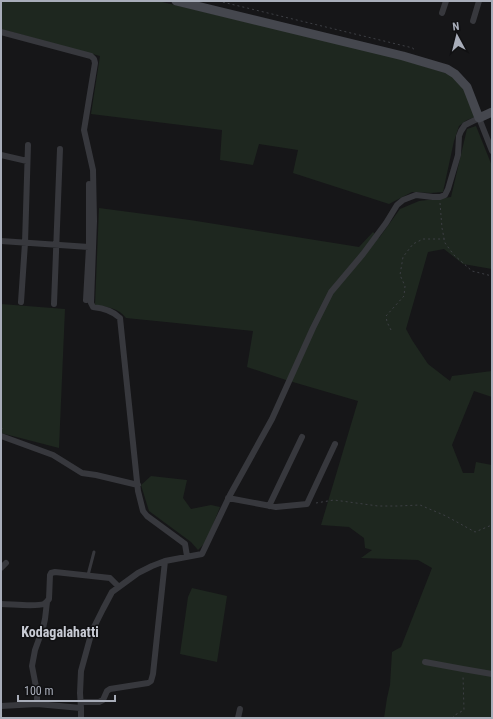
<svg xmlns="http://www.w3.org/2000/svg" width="493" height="719" viewBox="0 0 493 719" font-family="'Roboto Condensed',sans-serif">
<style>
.green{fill:#1e271f}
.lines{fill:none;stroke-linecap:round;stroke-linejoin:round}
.path{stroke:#3d3f44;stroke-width:1;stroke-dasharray:2 3;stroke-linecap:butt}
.lane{stroke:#37383d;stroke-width:3}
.street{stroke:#37383d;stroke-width:6}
.secondary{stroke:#45474e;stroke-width:9}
.labels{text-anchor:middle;stroke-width:3;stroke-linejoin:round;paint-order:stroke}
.quarter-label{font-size:14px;font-weight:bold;fill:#c9ccd5;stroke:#111113}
</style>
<rect width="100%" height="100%" fill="#161618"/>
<path class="green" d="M1,1H158L394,57L455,76L469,95L475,117L467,120L459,126L454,141L443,192L431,193L412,192L389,204L293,173L298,150L259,144L253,165L220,160L222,130L91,114L100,56L1,29Z
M476,126L492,166V269L463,264L444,249L428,252L406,329L412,340L428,364L450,381L452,376L492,371V397L474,391L452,445L463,473H474L476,462L492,465V718H384L387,698L390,685L392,652L401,647L432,568L418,560L361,558L372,550L365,548L364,538L349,527L321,525L358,401L286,380L247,367L253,331L176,323L126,318C119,308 107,307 95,305L99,208L190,220L359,247L373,232L379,238L400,209L419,201L451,197L467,129Z
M1,304L65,309L59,448L1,433Z
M151,476L187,480L183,498L191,509L211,505L220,507L206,542L198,550L191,542L149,511L141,485Z
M192,588L227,596L217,662L180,654L188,597Z"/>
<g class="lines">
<path class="path" d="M218,1L413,48L414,51
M440,203L442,228L445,243L454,255L472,271L492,276
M391,330L387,322L386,316L404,296L405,286L400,275L403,257L413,244L423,239H444
M1,427L4,430
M316,503L334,500L378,506H398L420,505L446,516L475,532L492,525
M452,718L455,715L464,710L463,675"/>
<path class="lane" d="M88,575L94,552"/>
<path class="street" d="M442,13L446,1
M473,21L479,1
M1,32L91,56L94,59L95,63L84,130L93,170L94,221L91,303L93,307C103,308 113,311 120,318L138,491L143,511L147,516L181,541L185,544L187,556
M1,155L27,161
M1,241L89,247
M86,300L89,247V184
M21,302L25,243L28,145
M54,304L60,149
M1,436L53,455L82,473L96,475L138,485
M228,498L276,507L307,504L335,444
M269,506L302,437
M1,568L6,563
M1,604C11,604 35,607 44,604C47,602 47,602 49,599L50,575L51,573L55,572L110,578L119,587
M425,662L463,669L492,674
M81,702H99L103,700L107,691L110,689L148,683L151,681L153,674L165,561
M37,704V692L32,666L35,650L43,628L45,619L47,602
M1,706L37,704L81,708
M81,718V708L80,693L81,671L92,631L103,609L112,592L138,573L152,566L165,561L202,554L230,495L272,419L313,328L331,292L363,254L386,223L397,205L403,200L416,195L433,197H440L445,195L448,189L458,155L459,136L461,131L465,125L479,118L492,151
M238,718L240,709"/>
<path class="secondary" d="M176,1L403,56L447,69L455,74L467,87L479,118L492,112"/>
</g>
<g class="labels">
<g class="quarter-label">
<text x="60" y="637">Kodagalahatti</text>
</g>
</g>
<rect width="493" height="719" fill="none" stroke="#a8adb9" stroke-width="4"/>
<g transform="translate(457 36) rotate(353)" stroke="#111113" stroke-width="3" paint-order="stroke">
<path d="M0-3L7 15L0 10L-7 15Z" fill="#a8adb9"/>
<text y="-6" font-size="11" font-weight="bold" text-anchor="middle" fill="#a8adb9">N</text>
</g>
<path d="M18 695v6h97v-6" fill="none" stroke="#a8adb9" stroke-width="2"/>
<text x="24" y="695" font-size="12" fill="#a8adb9" stroke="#111113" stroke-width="3" paint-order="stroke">100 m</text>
</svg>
